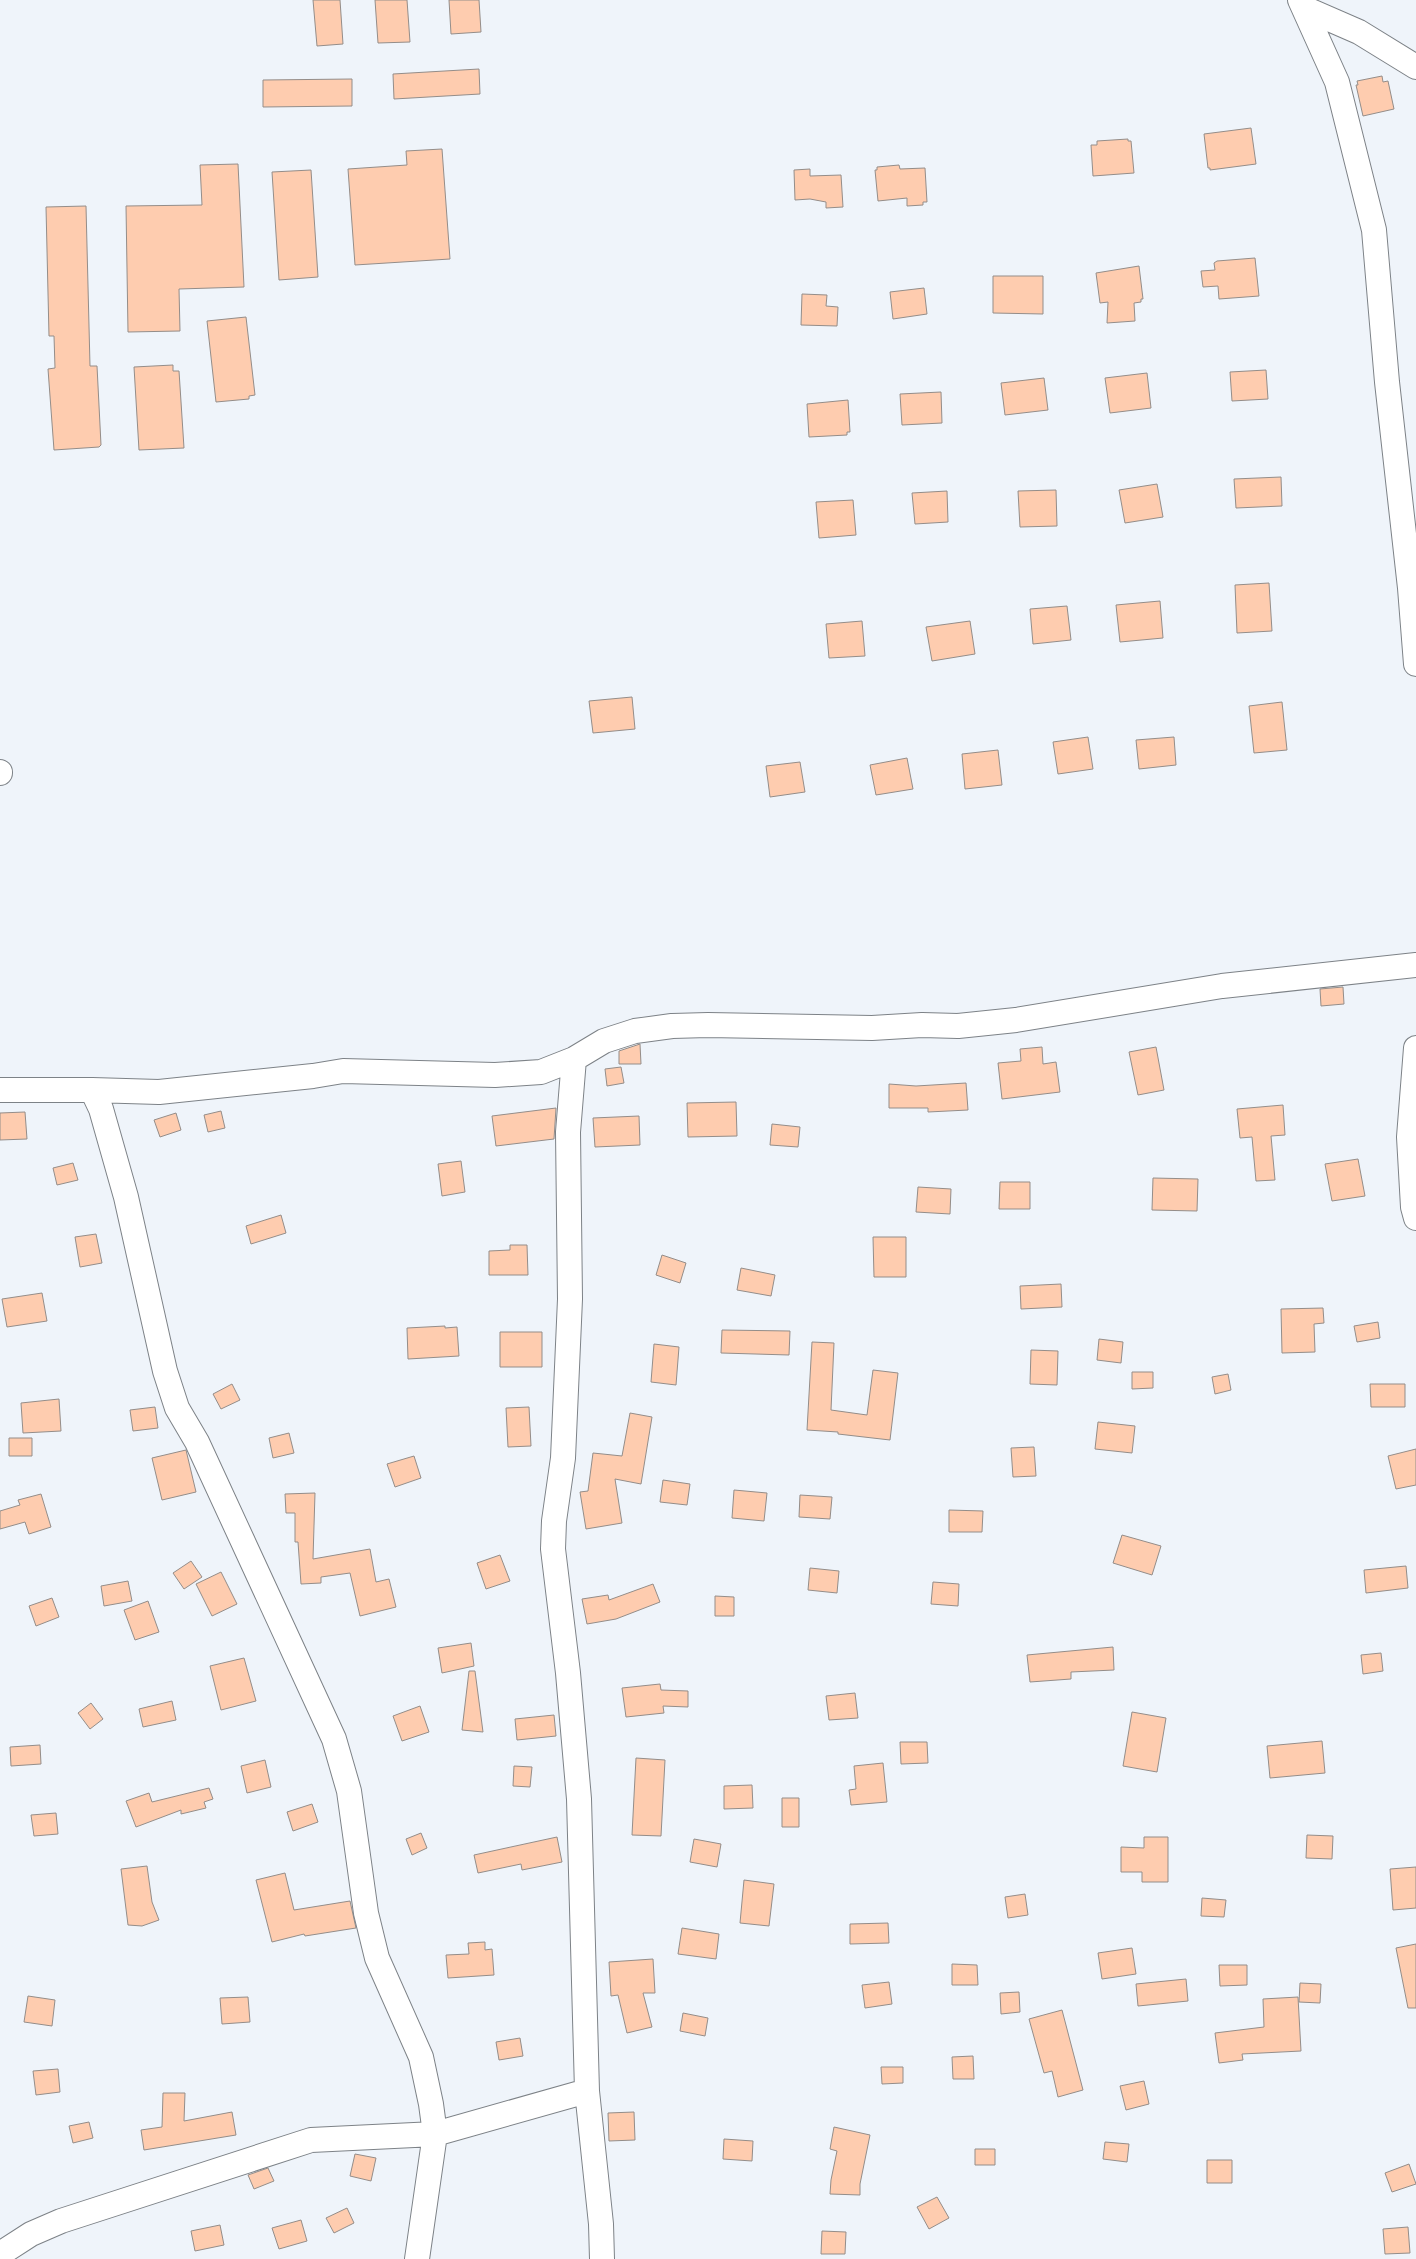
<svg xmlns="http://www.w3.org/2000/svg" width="1416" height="2259" viewBox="0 0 1416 2259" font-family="'Alegreya Sans',sans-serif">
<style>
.building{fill:#feccaf;stroke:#948d89}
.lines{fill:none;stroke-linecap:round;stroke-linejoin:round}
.street-casing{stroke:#7d8287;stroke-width:26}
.street{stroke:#fff;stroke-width:24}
</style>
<rect width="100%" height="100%" fill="#eff4fa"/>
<path class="building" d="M313,0H340L343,44L317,46Z
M375,0H407L410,42L378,43Z
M449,0H479L481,32L451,34Z
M479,69L480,94L394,99L393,74Z
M1382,76L1383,82L1388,81L1394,109L1363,116L1356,85H1358L1357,81Z
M352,79V106L263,107V80Z
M1251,128L1256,164L1210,170V168H1208L1204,134Z
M1128,139V141H1131L1134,173L1093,176L1091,145H1097V141Z
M442,149L450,259L355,265L348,169L407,165L406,151Z
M238,164L244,287L179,289L180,331L128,332L126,206L202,205L200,165Z
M899,165L900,169L925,168L927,202H923V205L907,206V198L878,201L875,170H877V167Z
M810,169V176L841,175L843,207L826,208V202L810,199L795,200L794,170Z
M311,170L318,277L279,280L272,172Z
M86,206L90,366H97L101,445L99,447L54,450L48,369L55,368L54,336H49L46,207Z
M1255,258L1259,296L1219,299L1218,286L1203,287L1201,271L1215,270L1214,263L1217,261Z
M1139,266L1143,299H1141V302L1134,303L1135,321L1107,323L1108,302L1100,303L1096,273Z
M993,276H1043V314L993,313Z
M924,288L927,314L893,319L890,292Z
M802,294L827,295L826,306L838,307L837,326L801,325Z
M246,317L255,395L249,396V399L216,402L207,321Z
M173,365V371H179L184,448L139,450L134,367Z
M1266,370L1268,399L1232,401L1230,372Z
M1147,373L1151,408L1110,413L1105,378Z
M1044,378L1048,410L1005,415L1001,383Z
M941,392L942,423L902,425L900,394Z
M848,400L850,432H847V435L809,437L807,404Z
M1281,477L1282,506L1236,508L1234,479Z
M1157,484L1163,517L1125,523L1119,490Z
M1056,490L1057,526L1020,527L1018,491Z
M947,491L948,522L915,524L912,493Z
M853,500L856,535L819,538L816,502Z
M1269,583L1272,631L1237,633L1235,585Z
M1160,601L1163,638L1120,642L1116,605Z
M1067,606L1071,640L1033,644L1030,609Z
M862,621L865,656L829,658L826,624Z
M970,621L975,654L932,661L926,627Z
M632,697L635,729L593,733L589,701Z
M1282,702L1287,750L1254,753L1249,706Z
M1088,737L1093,769L1058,774L1053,742Z
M1174,737L1176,765L1139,769L1136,740Z
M998,750L1002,785L965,789L962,754Z
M907,758L913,789L876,795L870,765Z
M800,762L805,792L770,797L766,766Z
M1343,987L1344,1004L1321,1006L1320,989Z
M640,1044L641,1064H619V1051Z
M1042,1047L1043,1064L1056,1062L1060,1092L1002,1099L998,1063L1021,1061L1020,1049Z
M1156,1047L1164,1090L1138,1095L1129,1052Z
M621,1067L624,1083L607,1086L605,1069Z
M966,1083L968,1110L928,1112V1108H889V1084L916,1086Z
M736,1102L737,1136L688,1137L687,1103Z
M1283,1105L1285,1135L1271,1136L1275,1180L1256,1181L1252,1137L1240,1138L1237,1109Z
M556,1108L554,1139L496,1146L492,1116Z
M221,1111L225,1128L208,1132L204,1115Z
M25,1112L27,1139L0,1140V1113Z
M176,1113L181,1130L160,1137L154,1120Z
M639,1116L640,1145L595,1147L593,1118Z
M772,1124L800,1127L798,1147L770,1145Z
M1358,1159L1365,1196L1332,1201L1325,1164Z
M461,1161L465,1192L442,1196L438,1164Z
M73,1163L78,1180L57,1185L53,1168Z
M1153,1178L1198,1179L1197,1211L1152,1210Z
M1000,1182H1030V1209H999Z
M918,1187L951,1189L950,1214L916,1212Z
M281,1215L286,1233L251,1244L246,1226Z
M96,1234L102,1263L80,1267L75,1237Z
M873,1237H906V1277H874Z
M510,1245H527L528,1275H489V1251L510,1250Z
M662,1255L686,1263L680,1283L656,1275Z
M741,1268L775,1275L771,1296L737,1290Z
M1061,1284L1062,1307L1021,1309L1020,1286Z
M42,1293L47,1321L7,1327L2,1299Z
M1323,1308L1324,1323L1314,1324L1315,1352L1282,1353L1281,1309Z
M1378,1322L1380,1338L1357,1342L1354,1326Z
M445,1326V1328L457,1327L459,1356L408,1359L407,1328Z
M722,1330L790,1331L789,1355L721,1353Z
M500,1332H542V1367H500Z
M1099,1339L1123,1342L1121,1363L1097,1360Z
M812,1342L834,1343L831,1410L867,1415L873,1370L898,1373L890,1440L838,1434V1432L807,1430Z
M654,1344L679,1347L676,1385L651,1382Z
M1031,1350L1058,1351L1057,1385L1030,1384Z
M1132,1372H1153V1388L1132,1389Z
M1228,1374L1231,1390L1215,1394L1212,1377Z
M232,1384L240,1400L221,1409L213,1394Z
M1370,1384H1405V1407H1371Z
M59,1399L61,1431L23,1433L21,1403Z
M155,1407L158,1428L133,1431L130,1410Z
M529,1407L531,1446L508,1447L506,1408Z
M630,1413L652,1417L641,1484L615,1479L622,1523L586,1529L580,1492L588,1491L593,1453L622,1456Z
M1098,1422L1135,1426L1132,1453L1095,1449Z
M289,1433L294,1453L273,1458L269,1438Z
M9,1438H32V1456H9Z
M1034,1447L1036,1476L1013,1477L1011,1448Z
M1416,1449V1485L1396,1489L1388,1456Z
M186,1450L196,1492L162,1500L152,1458Z
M414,1456L421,1478L395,1487L387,1464Z
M663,1480L690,1484L687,1505L660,1502Z
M734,1490L767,1493L764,1521L732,1518Z
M315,1493L313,1559L370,1549L376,1582L389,1579L396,1607L360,1616L350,1573L321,1577V1583L301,1584L298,1542H295V1513H286L285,1494Z
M41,1494L51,1527L29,1534L25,1522L0,1529V1511L20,1505L18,1500Z
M800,1495L832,1497L830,1519L799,1517Z
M949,1510L983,1511L982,1532H949Z
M1122,1535L1161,1546L1152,1575L1113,1563Z
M500,1555L510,1581L486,1589L477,1563Z
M191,1561L202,1577L184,1589L173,1573Z
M1406,1566L1408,1588L1366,1593L1364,1570Z
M810,1568L839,1571L837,1593L808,1590Z
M221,1572L237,1604L212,1616L196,1584Z
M128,1581L132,1601L104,1606L101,1586Z
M933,1582L959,1584L958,1606L931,1604Z
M653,1584L660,1602L616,1619L587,1624L582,1599L608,1595L609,1600Z
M715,1596L734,1597V1616H715Z
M52,1598L59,1617L36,1626L29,1606Z
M148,1601L159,1632L135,1640L124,1610Z
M471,1643L474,1666L442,1673L438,1648Z
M1113,1647L1114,1670L1071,1672V1679L1030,1682L1027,1655Z
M1381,1653L1383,1671L1363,1674L1361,1655Z
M244,1658L256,1701L221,1710L210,1666Z
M469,1671H475L483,1732L462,1730Z
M660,1684L661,1690L688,1691V1707L663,1706L664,1713L626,1717L622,1688Z
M855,1693L858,1718L829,1720L826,1696Z
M172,1701L176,1720L143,1727L139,1709Z
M91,1703L103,1719L90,1729L78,1713Z
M420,1706L429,1732L402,1741L393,1716Z
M1132,1712L1166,1718L1157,1772L1123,1766Z
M554,1715L556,1736L517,1740L515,1719Z
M1322,1741L1325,1773L1270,1778L1267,1746Z
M900,1742H927L928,1763L901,1764Z
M40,1745L41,1764L11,1766L10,1747Z
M636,1758L665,1760L661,1836L632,1835Z
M265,1760L271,1787L247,1793L241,1766Z
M883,1763L887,1802L851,1805L849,1790L856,1789L854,1766Z
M514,1766L532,1767L530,1787L513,1786Z
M752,1785L753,1808L724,1809V1786Z
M209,1788L213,1799L204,1802L206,1808L181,1814V1810L136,1827L126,1801L149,1793L152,1802Z
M782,1798H799V1827H782Z
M312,1804L318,1822L293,1831L287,1812Z
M56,1813L58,1834L34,1836L31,1815Z
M421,1833L427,1848L412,1855L406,1839Z
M1307,1835L1333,1836L1332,1859L1306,1858Z
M557,1837L562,1862L522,1870L521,1864L478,1873L474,1855Z
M1144,1837H1168V1882H1142V1872H1121V1847L1144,1848Z
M694,1839L721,1844L717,1867L690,1862Z
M147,1866L152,1902L159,1920L142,1926L128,1925L121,1869Z
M1416,1867V1908L1393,1910L1390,1869Z
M285,1873L294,1910L350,1901L356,1928L305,1936L304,1934L272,1942L256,1880Z
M744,1880L774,1884L769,1926L740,1923Z
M1025,1894L1028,1915L1008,1918L1005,1897Z
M1202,1898L1226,1900L1224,1917L1201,1916Z
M888,1923L889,1943L850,1944V1924Z
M682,1928L719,1934L716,1959L678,1954Z
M485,1942V1950L492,1949L494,1975L448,1978L446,1955L469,1954L468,1943Z
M1416,1944V2008H1408L1396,1948Z
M1132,1948L1136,1974L1102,1979L1098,1953Z
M653,1959L655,1993H643L652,2027L627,2033L618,1995L611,1996L609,1962Z
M952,1964L977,1965L978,1985H952Z
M1219,1965H1247V1985L1220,1986Z
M1186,1979L1188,2001L1138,2006L1136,1984Z
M889,1982L892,2004L865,2008L862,1985Z
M1300,1983L1321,1984L1320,2003L1299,2002Z
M1019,1992L1020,2012L1001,2014L1000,1993Z
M28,1996L55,2000L52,2026L24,2022Z
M248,1997L250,2022L222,2024L220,1998Z
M1298,1997L1301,2051L1242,2054L1243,2060L1219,2063L1215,2033L1264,2027L1263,1999Z
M1062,2010L1083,2090L1058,2097L1052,2071L1044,2073L1029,2019Z
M683,2013L708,2018L705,2036L680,2031Z
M520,2038L523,2056L499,2060L496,2042Z
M973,2056L974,2079H953L952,2057Z
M881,2067H903V2083L882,2084Z
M58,2069L60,2092L36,2095L33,2071Z
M1144,2081L1149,2104L1126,2110L1120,2086Z
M163,2093H185L184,2121L232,2112L236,2135L144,2150L141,2130L162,2127Z
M634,2112L635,2140L609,2141L608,2113Z
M89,2122L93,2138L73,2143L69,2126Z
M834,2127L870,2135L860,2184V2195L830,2194L831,2180L837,2151L830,2149Z
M724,2139L753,2141L752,2161L723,2159Z
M1105,2142L1129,2144L1127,2162L1103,2159Z
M975,2149H995V2165H975Z
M355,2154L376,2158L371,2181L350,2176Z
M1207,2160H1232V2183H1207Z
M1409,2164L1416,2184L1392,2192L1385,2173Z
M268,2168L274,2181L254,2189L248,2175Z
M937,2197L949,2218L929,2229L917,2207Z
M347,2208L354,2223L334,2233L326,2218Z
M301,2220L307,2241L279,2249L272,2228Z
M220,2225L224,2245L195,2251L191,2231Z
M1408,2227L1410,2253L1385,2254L1383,2229Z
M822,2231L846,2232L845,2254H821Z"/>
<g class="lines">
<g class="street-casing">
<path id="street" d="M1300,0L1337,82L1374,230L1387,382L1410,588L1416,664
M1304,8L1359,32L1416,67
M0,772V773
M1416,1048L1409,1137L1413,1207L1416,1218
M574,1059L568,1132L570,1299L563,1458L554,1521L553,1549L568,1673L579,1799L587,2091L601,2224L602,2259
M0,1090H92L101,1109L126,1197L165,1371L177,1408L197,1442L334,1739L349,1791L366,1913L377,1958L421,2057L431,2104L435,2134L417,2259
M92,1090L159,1092L313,1076L343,1071L495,1075L541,1072L574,1059L604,1041L635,1031L672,1026L708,1025L872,1028L922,1025L958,1026L1016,1020L1222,986L1416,965
M0,2254L31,2234L61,2221L311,2140L435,2134L587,2091"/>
</g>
<use href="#street" class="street"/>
</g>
</svg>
